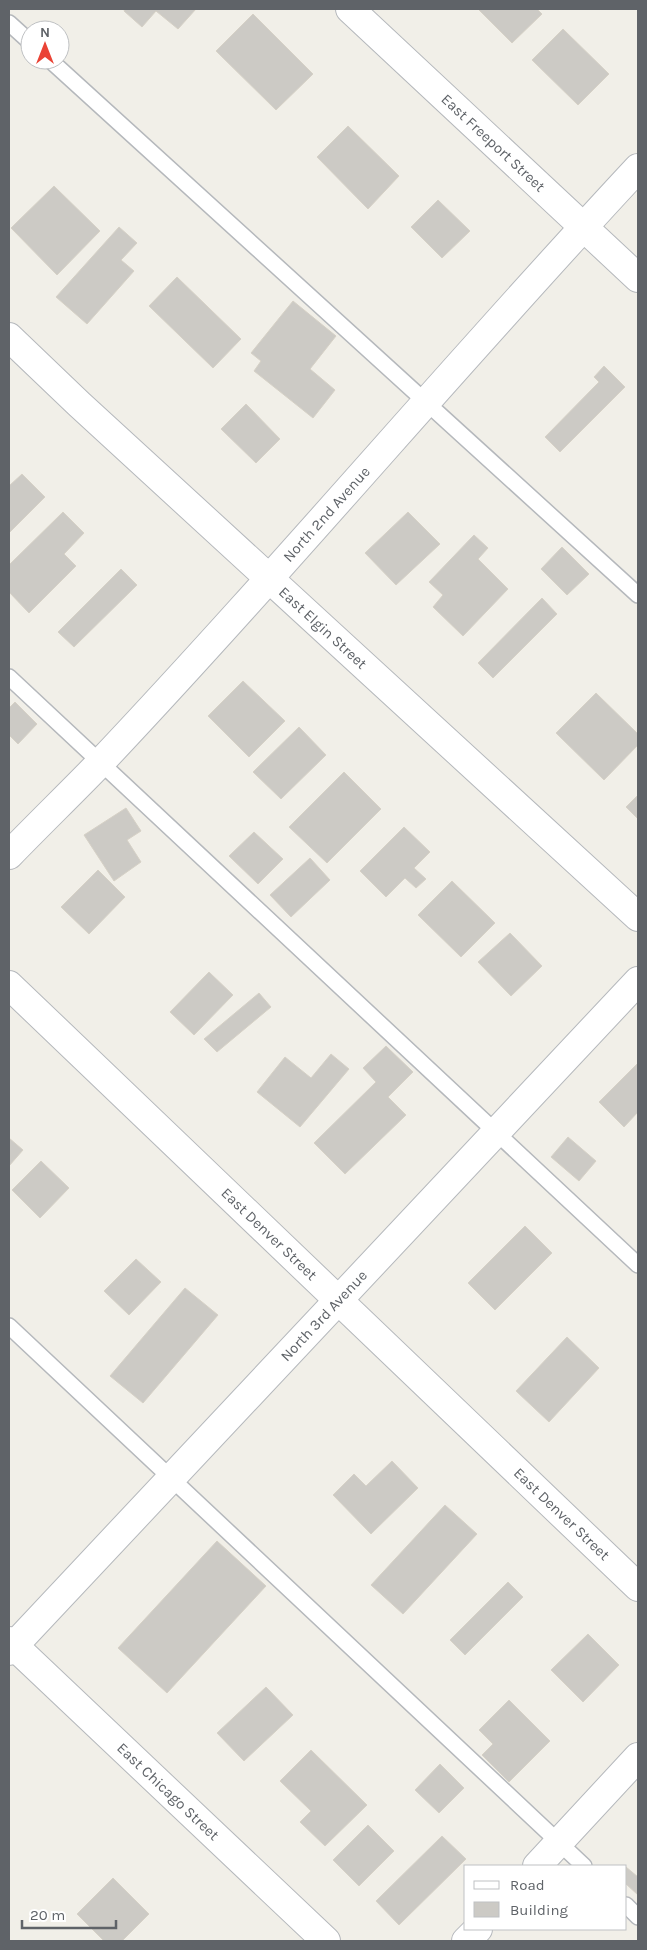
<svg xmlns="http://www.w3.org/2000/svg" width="647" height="1950" viewBox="0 0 647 1950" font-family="Karla,sans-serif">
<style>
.building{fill:#cccac5;stroke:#d6d1c6}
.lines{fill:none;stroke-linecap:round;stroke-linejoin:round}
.service-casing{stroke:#b5b8bc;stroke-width:18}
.minor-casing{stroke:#b5b8bc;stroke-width:30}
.tertiary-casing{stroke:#b5b8bc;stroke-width:30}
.service{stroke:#fff;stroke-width:15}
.minor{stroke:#fff;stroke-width:28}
.tertiary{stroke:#fff;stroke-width:28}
.labels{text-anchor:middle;stroke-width:4.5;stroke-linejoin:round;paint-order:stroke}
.street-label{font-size:15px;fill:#5f6368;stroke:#fff}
</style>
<rect width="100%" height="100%" fill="#f1efe8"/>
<path class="building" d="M125,9H196L178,29L156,11L142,27L124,11Z
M478,9H537L542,14L512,43Z
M253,14L313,74L276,110L216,51Z
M563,29L609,74L578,105L532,60Z
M348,126L399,176L368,209L317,157Z
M54,186L100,231L57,275L11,228Z
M438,200L470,231L442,258L411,227Z
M119,227L137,243L121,260L134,271L87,324L56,297Z
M177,277L241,339L213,368L149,306Z
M293,301L336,336L310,369L335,390L313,418L254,371L261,361L251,353Z
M604,366L625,387L560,452L545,437L599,382L594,377Z
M246,404L280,439L256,463L221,429Z
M22,474L45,497L9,533V486Z
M63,512L84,533L64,554L76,566L29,613L9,592V565Z
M408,512L440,544L396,585L365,553Z
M474,535L488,548L478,559L508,589L463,636L433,607L443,595L429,582Z
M562,547L589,574L567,595L541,569Z
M121,569L137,585L74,647L58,632Z
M542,598L557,614L493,678L478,663Z
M243,681L285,721L249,757L208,716Z
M596,693L638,734V745L604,780L556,733Z
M15,702L37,724L18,744L9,735V708Z
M299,727L326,755L281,799L253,772Z
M344,772L381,809L327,863L289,827Z
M638,795V819L626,807Z
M126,808L141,831L127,840L141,862L114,881L84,835Z
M404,827L430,852L414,868L426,879L416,888L405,878L386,897L360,871Z
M254,832L283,859L258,884L229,856Z
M310,858L330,880L291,917L270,895Z
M98,870L125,897L89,934L61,907Z
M452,881L495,923L461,957L418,915Z
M510,933L542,966L511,996L478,962Z
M209,972L233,995L194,1035L170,1012Z
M259,993L271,1007L217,1052L204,1039Z
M386,1046L413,1072L388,1097L406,1115L345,1174L314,1143L376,1082L363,1068Z
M331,1054L349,1069L300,1127L257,1092L285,1057L311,1078Z
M638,1063V1112L624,1127L599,1102Z
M568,1137L596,1161L579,1181L551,1157Z
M9,1138L23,1150L9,1166Z
M41,1161L69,1188L40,1218L12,1190Z
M525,1226L552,1253L495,1310L468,1283Z
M136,1259L161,1282L129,1315L104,1291Z
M185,1288L218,1315L143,1403L110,1376Z
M567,1337L599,1368L549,1422L516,1391Z
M392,1461L418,1488L371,1534L333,1495L354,1474L366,1486Z
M445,1505L477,1534L403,1614L371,1585Z
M217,1541L266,1586L167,1693L118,1648Z
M508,1582L523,1597L465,1655L450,1640Z
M588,1634L619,1665L583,1702L551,1670Z
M266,1687L293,1715L244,1761L217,1733Z
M509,1700L550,1741L509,1782L482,1755L493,1744L479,1730Z
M311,1750L367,1805L325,1846L300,1822L311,1811L280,1781Z
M440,1764L464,1788L439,1813L415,1790Z
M368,1825L394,1851L359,1886L333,1860Z
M442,1836L466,1859L399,1925L376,1901Z
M626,1867L638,1877V1895L626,1884Z
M113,1878L149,1914L122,1941H104L77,1914Z"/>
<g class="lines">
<g class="service-casing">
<path id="service" d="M9,23L30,42
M50,60L638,595
M9,677L638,1265
M9,1326L584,1866
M626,1905L638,1917"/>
</g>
<g class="minor-casing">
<g id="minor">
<path id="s1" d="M350,9L638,278"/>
<path id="s2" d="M9,337L79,404L638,917"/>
<path id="s3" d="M9,855C39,824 71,793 101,762C284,568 456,363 638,168"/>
<path id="s4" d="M9,985L638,1587"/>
<path id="s5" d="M9,1651L638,981"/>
<path d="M537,1866L638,1757"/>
<path d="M466,1941L478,1929"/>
</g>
</g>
<g class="tertiary-casing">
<g id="tertiary">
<path id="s6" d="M9,1641L326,1941"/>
</g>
</g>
<use href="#service" class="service"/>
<use href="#minor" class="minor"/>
<use href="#tertiary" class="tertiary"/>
</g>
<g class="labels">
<g class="street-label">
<text dy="5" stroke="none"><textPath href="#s1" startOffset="196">East Freeport Street</textPath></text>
<text dy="5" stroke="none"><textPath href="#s3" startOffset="466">North 2nd Avenue</textPath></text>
<text dy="5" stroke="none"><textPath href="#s2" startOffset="428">East Elgin Street</textPath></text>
<text dy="5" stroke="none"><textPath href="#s4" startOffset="360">East Denver Street</textPath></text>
<text dy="5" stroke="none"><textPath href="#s5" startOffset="460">North 3rd Avenue</textPath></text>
<text dy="5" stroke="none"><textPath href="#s4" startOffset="765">East Denver Street</textPath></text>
<text dy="5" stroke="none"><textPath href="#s6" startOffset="219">East Chicago Street</textPath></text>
</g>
</g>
<rect width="647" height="1950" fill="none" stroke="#5f6368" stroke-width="20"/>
<rect x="464" y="1865" width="162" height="65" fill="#ffffff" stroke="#bfc1c3"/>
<rect x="474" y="1881" width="25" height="8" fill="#ffffff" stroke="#bfc1c3"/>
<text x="510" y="1890" font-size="15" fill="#5f6368">Road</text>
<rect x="474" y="1902" width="25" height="15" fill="#cccac5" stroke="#bfc1c3"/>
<text x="510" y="1915" font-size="15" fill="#5f6368">Building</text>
<g transform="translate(45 45)"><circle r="24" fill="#ffffff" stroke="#bfc1c3"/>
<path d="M0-4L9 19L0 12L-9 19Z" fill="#ea4335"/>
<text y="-8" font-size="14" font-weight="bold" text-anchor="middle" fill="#5f6368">N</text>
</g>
<path d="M22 1920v8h94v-8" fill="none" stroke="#5f6368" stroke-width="2.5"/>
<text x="30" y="1920" font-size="15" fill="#5f6368" stroke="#ffffff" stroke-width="4" paint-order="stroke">20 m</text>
</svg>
